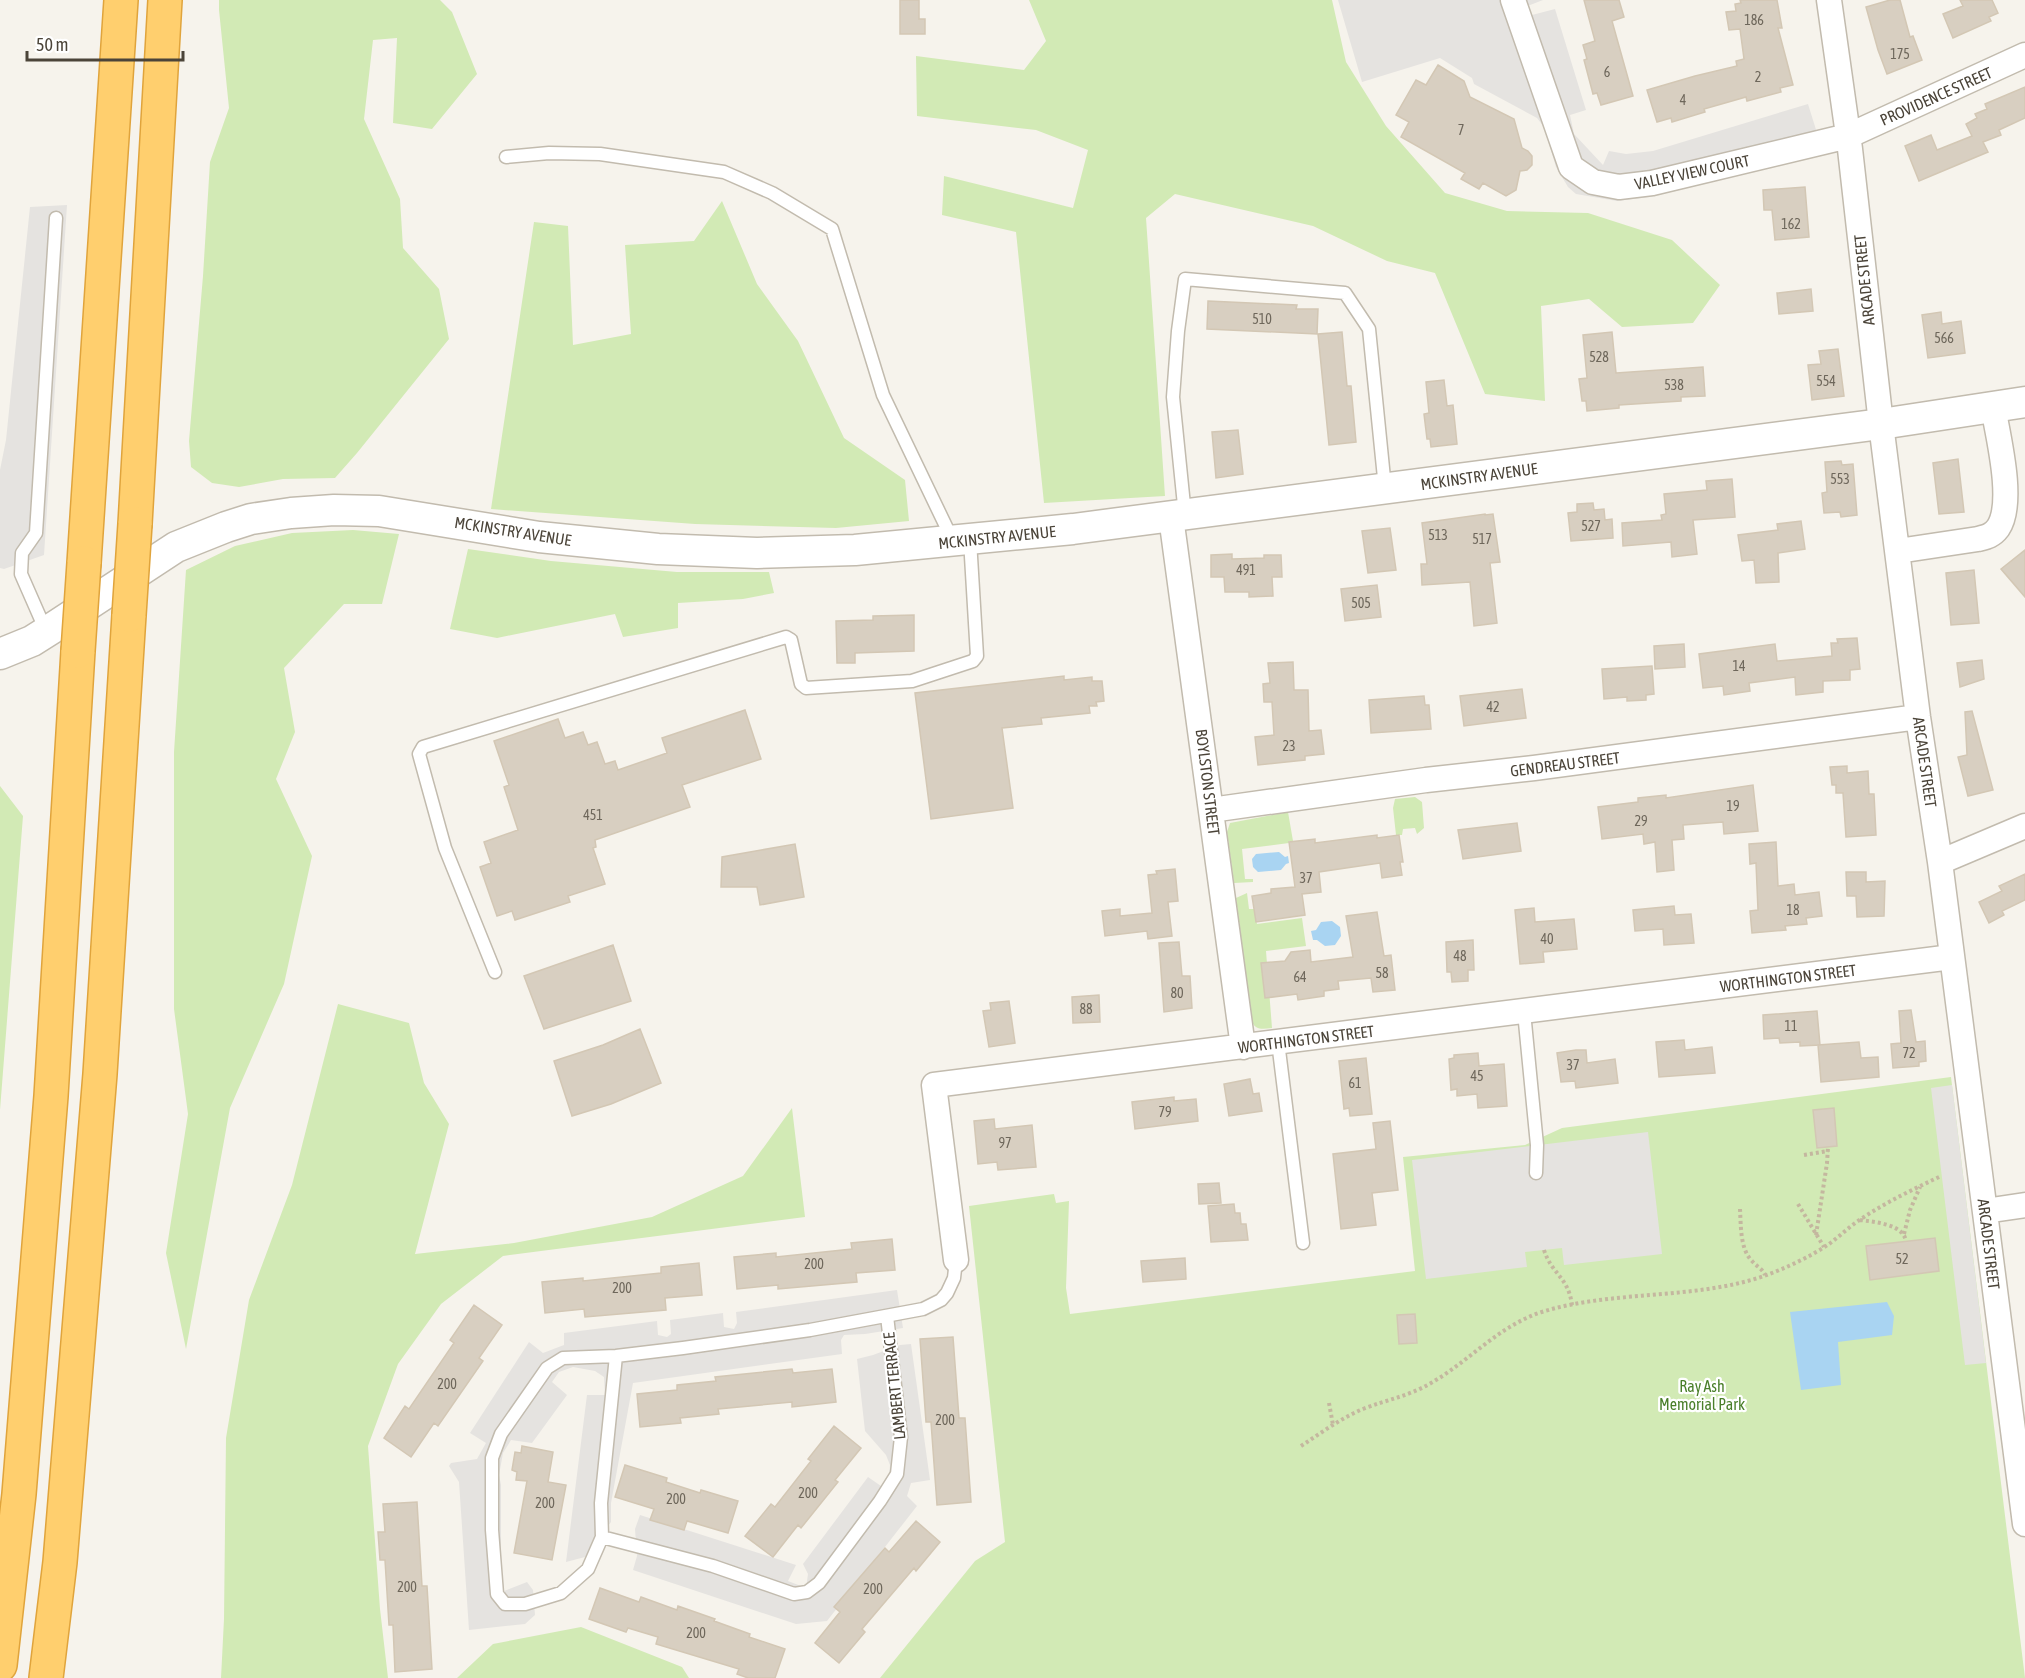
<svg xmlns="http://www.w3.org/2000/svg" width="2025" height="1678" viewBox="0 0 2025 1678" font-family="'Asap Condensed',sans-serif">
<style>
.green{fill:#d2eab5}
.parking{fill:#e5e3e0}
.water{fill:#a9d4f2}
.building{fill:#d8cfc1;stroke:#d3c7b4;stroke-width:1.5}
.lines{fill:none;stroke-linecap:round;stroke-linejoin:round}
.service-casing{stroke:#c2bbae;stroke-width:15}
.minor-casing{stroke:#c2bbae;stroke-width:27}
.tertiary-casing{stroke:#c2bbae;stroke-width:33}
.motorway-casing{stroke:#e0a43c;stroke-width:36}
.path{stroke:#c4b79f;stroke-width:4;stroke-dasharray:3 3;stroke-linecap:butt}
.service{stroke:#fff;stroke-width:12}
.minor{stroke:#fff;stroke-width:24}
.tertiary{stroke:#fff;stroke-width:30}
.motorway{stroke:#ffcf6e;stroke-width:33}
.motorway-bridge-casing{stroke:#e0a43c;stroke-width:36;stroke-linecap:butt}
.motorway-bridge{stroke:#ffcf6e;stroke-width:33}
.labels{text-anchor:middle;stroke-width:4.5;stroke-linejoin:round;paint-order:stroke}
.number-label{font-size:14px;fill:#6e675b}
.street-label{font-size:16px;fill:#4b4439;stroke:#fff}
.park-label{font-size:16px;fill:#4a7f2a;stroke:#fff}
</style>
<rect width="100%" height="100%" fill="#f6f3ec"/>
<path class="green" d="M219,0H440L452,12L477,74L432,129L393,123L397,38L373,40L364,119L400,199L403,248L439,289L449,339L357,453L335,478L283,479L239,487L212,483L191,467L189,441L203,276L210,162L229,108L219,10Z
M1029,0H1332L1346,62L1386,126L1445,193L1507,211L1588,213L1672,240L1720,285L1693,323L1622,327L1589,299L1541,306L1545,401L1485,394L1435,273L1387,261L1313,226L1175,194L1146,218L1165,496L1044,503L1016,232L942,215L944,176L1073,208L1088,150L1036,130L917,116L916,56L1024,70L1046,41Z
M722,201L757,284L798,341L844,438L905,480L909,521L836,528L695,524L491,509L534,222L568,226L573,345L631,334L625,245L694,241Z
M353,530L399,534L382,604H344L284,668L295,732L276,779L312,856L284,984L230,1108L186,1349L166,1253L188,1114L174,1009V752L186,570L235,546L292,533Z
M468,549L551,561L677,572H769L774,593L743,599L678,603V628L623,637L615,614L497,638L450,629Z
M0,786L23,816L0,1110Z
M1415,797L1422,802L1424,828L1417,834L1415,828L1403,829L1402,835H1396L1393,808L1395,799Z
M1288,812L1293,841H1289V843L1242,849L1245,879H1253V882L1234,883L1227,832L1230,823Z
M1247,893L1249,909H1254L1257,924L1302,918L1306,946L1266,951L1272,1028C1264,1029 1255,1031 1252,1021L1236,898Z
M338,1004L409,1023L424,1083L449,1124L415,1254L514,1243L652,1217L743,1176L792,1108L805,1217L503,1256L441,1304L398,1364L368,1446L380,1609L388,1678H221L224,1619L226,1438L249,1300L292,1185Z
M1951,1077L2025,1678H880L975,1561L1005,1542L969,1206L1054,1194L1056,1203L1069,1201L1066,1288L1070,1314L1415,1271L1403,1157L1525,1145L1562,1128Z
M581,1627L682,1667L689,1678H457L493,1644Z"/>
<path class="parking" d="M1338,0H1543L1525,7L1526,12L1532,15L1555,9L1586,110L1570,115L1574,134L1603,165L1609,151L1626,154L1653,151L1808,104L1822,149L1699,185L1650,197L1617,201L1576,194L1568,187L1556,167L1544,127L1537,118L1474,84L1472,78L1440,58L1362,82Z
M67,205L44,555L4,569L0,568V470L6,440L30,207Z
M1952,1085L1986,1363L1965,1365L1931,1088Z
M1648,1132L1662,1254L1564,1265L1562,1248L1525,1252L1527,1267L1426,1279L1412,1160Z
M897,1290L903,1328L865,1334L844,1335L841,1340L842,1354L633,1383L611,1503V1522L585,1557L566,1562L587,1395H605L604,1377L595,1371L573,1367L559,1372L552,1382L567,1395L532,1443L511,1440L503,1453L499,1475L501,1485V1564L504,1591L527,1582L533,1590L535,1615L525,1624L469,1630L459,1482L449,1466L451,1463L477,1459L486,1443L470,1433L529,1342L543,1353L564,1345V1333L657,1321L658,1335L667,1337L671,1334L670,1320L723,1313L724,1327L734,1329L737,1323L736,1312Z
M911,1344L930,1480L911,1483L907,1496L917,1506L827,1621L796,1624L633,1570L637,1556L635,1529L640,1515L796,1565L788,1581L806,1588L808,1574L803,1564L868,1477L881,1486H885L889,1476L890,1465L886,1455L865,1431L857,1359L873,1355L900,1345Z"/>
<path class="water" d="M1279,852L1285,857L1288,856L1289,863L1286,864L1281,870L1258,872L1253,867L1252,859L1256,854Z
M1332,921L1340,927L1341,936L1335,945L1325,946L1317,940H1313L1311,931L1316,930L1321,922Z
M1887,1302L1894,1316L1892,1335L1838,1342L1841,1385L1801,1390L1790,1312Z"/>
<path class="building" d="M900,0H919V19H925V34H900Z
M1584,0H1619L1624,17L1612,21L1633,96L1601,105L1597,93L1593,94L1584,60L1587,59L1583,45L1595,41Z
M1740,0H1777L1782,28H1778L1793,85L1780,88L1781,92L1747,101L1746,97L1704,109L1705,112L1672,122L1671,118L1657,122L1647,90L1695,76L1737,66L1736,61L1744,59L1740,29L1729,30L1726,12L1736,11L1735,4L1741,3Z
M1890,0H1900L1910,37L1913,36L1922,60L1887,74L1878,50L1866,7Z
M1960,0H1992L1998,13L1989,17L1991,21L1953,38L1943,14L1963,6Z
M1438,65L1464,81L1470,97L1514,119L1522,148L1528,151L1532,156V165L1527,170L1520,171L1516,190L1506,196L1483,183L1479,189L1461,179L1465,173L1401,137L1409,122L1396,115L1416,80L1426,85Z
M2025,87V118L1999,130L2001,135L1983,142L1988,152L1919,181L1905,146L1931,135L1937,150L1972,136L1966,124L1977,118L1975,114L1987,109L1985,104Z
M1805,187L1809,237L1775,240L1772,210H1764L1763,190Z
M1811,289L1813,311L1779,314L1777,293Z
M1208,301L1297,305L1296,309H1318L1317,334L1207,329Z
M1941,312L1942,324L1961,321L1965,353L1928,358L1922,315Z
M1342,332L1347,386H1351L1356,442L1329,445L1318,334Z
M1612,332L1616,373L1703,367L1705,396L1681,397V401L1619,405V408L1587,411L1586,401H1582L1579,379L1587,378L1583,335Z
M1838,349L1844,396L1812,400L1808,365L1821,364L1819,351Z
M1444,380L1447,406L1453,405L1457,444L1431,447L1430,439H1427L1424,414L1429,413L1426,382Z
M1238,430L1243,474L1216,478L1212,432Z
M1958,459L1964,512L1939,514L1933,463Z
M1841,461L1842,465L1853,464L1857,515L1841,517L1840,512L1824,513L1822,493L1827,492L1825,462Z
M1732,479L1735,517L1693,520L1697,554L1672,557L1671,542L1623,546L1622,523L1662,520L1661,515L1666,514L1664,494L1707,490L1706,481Z
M1593,503L1594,510L1604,509L1605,520L1612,519L1613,538L1571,541L1568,513L1577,512V504Z
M1485,514V515L1493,514L1500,562L1490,563L1497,623L1474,626L1470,582L1422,585L1421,564H1427L1422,523Z
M1801,521L1805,549L1778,553L1779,582L1756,583L1754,560L1742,561L1738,535L1778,530L1777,524Z
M1390,528L1396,570L1368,573L1362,531Z
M2025,550V597L2001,569Z
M1232,554V559L1264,558V555H1281L1282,577H1272L1273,596L1249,597V592H1225L1224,577H1211V555Z
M1974,570L1979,623L1951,625L1946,573Z
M1377,585L1381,617L1345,621L1341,589Z
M914,615V651L855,653V663H837L836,621L873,620V616Z
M1857,638L1860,669L1850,670V680L1823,681V692L1796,695L1795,677L1749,683L1750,691L1724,695L1723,686L1703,688L1699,654L1775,644L1777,661L1832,656L1831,643H1838L1837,639Z
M1684,644L1685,667L1655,669L1654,646Z
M1982,660L1984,679L1960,687L1957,663Z
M1293,662L1294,690H1308L1309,731L1321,730L1324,754L1305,756V760L1258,765L1255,737L1274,735L1272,702H1264L1263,684L1270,683L1268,663Z
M1652,666L1654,694L1646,695V700L1627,701V697L1604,699L1602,669Z
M1064,676V680L1092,677V681H1102L1104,701L1096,702L1097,706H1089L1090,713L1041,718L1042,724L1002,728L1013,808L931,819L915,693Z
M1522,689L1526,718L1464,726L1460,696Z
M1424,696L1425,705H1429L1431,729L1371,733L1369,700Z
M745,710L761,759L682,785L690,807L595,840L596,847L593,848L605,884L568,896L570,902L515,920L512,911L497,916L480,867L491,863L484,842L518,830L504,787L509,785L494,741L558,719L565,738L583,732L588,745L597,742L605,764L615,761L618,770L667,753L662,738Z
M1972,711L1993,790L1968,796L1958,757L1967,755L1965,712Z
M1847,766V773L1868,771L1869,794H1874L1876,835L1846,837L1843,793H1836V785H1832L1830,767Z
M1753,785L1758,831L1724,834L1723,822L1683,825L1684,839L1672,840L1674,870L1657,872L1655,842L1644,844L1643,834L1602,839L1598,807L1638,802V798L1666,795V798Z
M1517,823L1521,851L1463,859L1458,830Z
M1377,835V838L1399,835L1403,862H1400L1402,875L1382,878L1380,863L1319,872L1321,892L1302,894L1305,915L1256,922L1252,896L1271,893V889L1295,887L1289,842L1315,839V843Z
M1776,842L1778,886L1794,884L1795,895L1819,892L1822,916L1806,918L1807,924L1785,926L1786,930L1752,933L1750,911L1758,910L1756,863L1750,864L1749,844Z
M795,844L804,897L760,905L757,887H721L722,857Z
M1175,869L1178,901L1168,902L1172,936L1148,939L1147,931L1105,936L1102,911L1120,909V916L1152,913L1148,875L1157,874L1156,871Z
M1846,872H1866V882L1885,881L1884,916L1857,917L1856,896H1847Z
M2025,874V900L2002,911L2004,915L1989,923L1979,902L2002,891L1999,886Z
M1674,906L1675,915L1691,914L1694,943L1664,945L1663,929L1635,931L1633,910Z
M1534,908L1535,922L1574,919L1577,949L1543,952L1544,962L1520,964L1515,910Z
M1377,912L1384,956L1391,955L1395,990L1373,992L1371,978L1338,981L1339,989L1324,991V996L1298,1000L1297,994L1265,998L1261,963L1285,961L1291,952L1310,950L1311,962L1353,957L1346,916Z
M1473,940L1474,970H1468V981L1452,982L1451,972H1447L1446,942Z
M1179,942L1182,976H1190L1192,1008L1164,1012L1159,943Z
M613,945L631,1001L544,1029L524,976Z
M1099,995L1100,1022L1073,1023L1072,997Z
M1009,1001L1015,1043L989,1047L983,1011L991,1010L990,1003Z
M1911,1010L1916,1042L1925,1041L1926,1061L1919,1062V1066L1893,1068L1891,1044L1901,1043L1899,1011Z
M1817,1011L1820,1045L1800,1046V1042L1780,1043L1779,1038L1764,1039L1763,1015Z
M640,1029L661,1083L611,1104L572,1116L554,1061L603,1045Z
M1684,1040L1685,1050L1712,1047L1715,1073L1659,1077L1656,1042Z
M1859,1042L1861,1058L1878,1057L1879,1077L1821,1082L1818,1045Z
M1576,1050H1586L1587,1063L1615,1059L1618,1083L1576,1088L1575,1081L1561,1082L1557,1053Z
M1478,1053L1479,1066L1504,1064L1507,1106L1478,1108L1477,1094L1457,1096V1089L1451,1090L1449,1059L1454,1058V1055Z
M1366,1058L1372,1114L1350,1116L1349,1108L1344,1109L1339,1061Z
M1250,1079L1253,1094L1259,1093L1262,1111L1229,1116L1224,1084Z
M1174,1097V1101L1196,1099L1198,1121L1135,1129L1132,1102Z
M1834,1108L1837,1146L1817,1148L1813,1110Z
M994,1119L995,1129L1032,1125L1036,1167L998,1170L997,1162L978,1164L974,1121Z
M1390,1121L1398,1190L1372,1193L1376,1225L1341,1229L1333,1154L1376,1149L1373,1123Z
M1219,1183L1221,1203L1199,1204L1198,1184Z
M1234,1204L1235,1213H1240L1241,1224H1246L1248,1240L1211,1242L1208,1206Z
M1935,1238L1939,1271L1870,1280L1866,1246Z
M892,1239L895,1270L856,1273L857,1282L778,1289V1285L737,1289L734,1257L776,1253V1257L852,1249L851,1243Z
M1185,1258L1186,1279L1143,1282L1141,1261Z
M699,1263L702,1295L665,1298L666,1310L585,1317L584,1309L545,1313L542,1282L583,1278V1281L661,1273V1267Z
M474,1305L502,1325L479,1358L483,1361L438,1426L434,1423L411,1457L384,1438L405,1406L409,1409L454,1343L450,1340Z
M1415,1314L1417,1343L1399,1344L1397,1315Z
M953,1337L959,1418H965L971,1502L937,1505L931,1422H926L920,1339Z
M792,1369L793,1373L832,1369L836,1402L792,1407V1402L718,1409L719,1414L680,1418L681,1423L640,1427L637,1394L677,1390V1385L716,1381L715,1377Z
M834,1426L861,1448L835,1480L838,1482L801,1528L798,1525L773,1557L745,1536L771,1504L775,1507L811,1461L808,1459Z
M522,1446L553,1452L548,1482L566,1485L552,1560L514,1553L527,1481L516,1480L517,1472L512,1470L515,1452L521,1453Z
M625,1465L667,1478L666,1482L700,1493L701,1490L738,1501L728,1533L687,1521L684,1530L650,1520L654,1509L615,1497Z
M417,1502L422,1586H427L432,1669L395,1672L393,1625H389L385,1560H380L378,1532H385L383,1504Z
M916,1521L940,1542L916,1571L914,1568L862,1629L865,1632L839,1663L815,1643L840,1612L834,1607L885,1548L889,1552Z
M600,1588L639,1602L641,1597L677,1610L678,1606L715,1619L714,1621L750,1634L749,1637L785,1649L775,1678H748L737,1674L739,1669L656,1644L658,1637L628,1628L626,1632L589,1619Z"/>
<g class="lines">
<g class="service-casing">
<path id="service" d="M506,157L549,153L600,154L724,172L772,193L832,229L883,395L953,541
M1185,515L1173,397L1178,331L1185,279L1345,293L1369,329L1385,488
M46,631L21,574L22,553L36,533L56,218
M495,972L445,848L419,754L423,747L786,637L791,640L801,684L806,688L912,681L973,661L977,656L970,540
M1524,1012L1537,1145L1536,1173
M1278,1042L1303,1243
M616,1356L601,1503L602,1537L713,1566L794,1594L807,1592L819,1583L880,1501L897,1474L901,1437L887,1316
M602,1537L588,1569L561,1593L525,1604H505L497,1594L492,1530V1458L501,1434L547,1368L563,1358L616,1356L683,1348L810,1330L923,1309L941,1300L947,1293L954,1278L956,1260"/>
</g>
<g class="minor-casing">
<path id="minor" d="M1513,0L1571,167L1593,182L1619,187L1652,183L1848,136L2025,55
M1829,0L1850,149L1881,424L1918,717L1940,862L2025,1524
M1171,517L1243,1047
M1898,551L1978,539C1986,537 1992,536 1998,528C2015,503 1998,436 1993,407
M1211,810L1426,780L1534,768L1918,717
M1940,862L2025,826
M1985,1211L2025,1205
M956,1260L934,1085L1952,957"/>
</g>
<g class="tertiary-casing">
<path id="tertiary" d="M0,654L32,641L51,629L176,547L226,527L251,519L291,513L334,510L379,511L539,537L658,549L757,553L855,550L1073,529L1881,424L2025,402"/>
</g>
<g class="motorway-casing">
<path id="motorway" d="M135,524L165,0
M84,563L121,0
M0,1665L19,1494L51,1096L78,651
M46,1678L60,1562L100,1074L129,615"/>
</g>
<path class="path" d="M1804,1155L1828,1151
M1798,1204L1824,1247
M1740,1209C1741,1226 1740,1249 1752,1261C1757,1267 1762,1268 1765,1275
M1860,1220C1875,1222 1903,1224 1906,1241
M1904,1234L1910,1210L1920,1187
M1816,1235L1827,1163L1828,1147
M1544,1250C1552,1275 1568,1276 1572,1305
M1329,1403L1333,1425
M1301,1446C1321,1433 1341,1418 1363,1409C1388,1399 1407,1397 1431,1383C1470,1361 1500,1324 1545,1311C1616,1290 1694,1300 1764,1276C1786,1268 1810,1257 1829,1244C1840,1236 1850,1226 1861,1219C1886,1202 1914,1189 1941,1176"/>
<use href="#service" class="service"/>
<use href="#minor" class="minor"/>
<use href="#tertiary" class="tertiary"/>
<use href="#motorway" class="motorway"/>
<g class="motorway-bridge-casing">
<path id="motorway-bridge" d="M129,615L135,524
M78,651L84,563"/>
</g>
<use href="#motorway-bridge" class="motorway-bridge"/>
</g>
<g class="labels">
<g class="number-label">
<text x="1754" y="25">186</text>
<text x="1900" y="59">175</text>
<text x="1607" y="77">6</text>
<text x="1758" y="82">2</text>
<text x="1683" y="105">4</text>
<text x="1461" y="135">7</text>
<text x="1791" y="229">162</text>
<text x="1262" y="324">510</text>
<text x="1944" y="343">566</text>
<text x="1599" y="362">528</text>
<text x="1826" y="386">554</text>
<text x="1674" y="390">538</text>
<text x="1840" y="484">553</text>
<text x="1591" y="531">527</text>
<text x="1438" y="540">513</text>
<text x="1482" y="544">517</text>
<text x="1246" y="575">491</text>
<text x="1361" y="608">505</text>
<text x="1739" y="671">14</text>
<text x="1493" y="712">42</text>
<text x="1289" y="751">23</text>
<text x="1733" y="811">19</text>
<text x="593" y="820">451</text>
<text x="1641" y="826">29</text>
<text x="1306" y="883">37</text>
<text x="1793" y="915">18</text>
<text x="1547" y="944">40</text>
<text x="1460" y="961">48</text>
<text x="1382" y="978">58</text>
<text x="1300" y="982">64</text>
<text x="1177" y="998">80</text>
<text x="1086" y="1014">88</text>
<text x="1791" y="1031">11</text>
<text x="1909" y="1058">72</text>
<text x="1573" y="1070">37</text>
<text x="1477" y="1081">45</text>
<text x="1355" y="1088">61</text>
<text x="1165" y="1117">79</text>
<text x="1005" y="1148">97</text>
<text x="1902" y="1264">52</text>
<text x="814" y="1269">200</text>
<text x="622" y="1293">200</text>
<text x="447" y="1389">200</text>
<text x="945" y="1425">200</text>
<text x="808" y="1498">200</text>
<text x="676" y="1504">200</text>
<text x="545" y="1508">200</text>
<text x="407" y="1592">200</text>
<text x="873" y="1594">200</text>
<text x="696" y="1638">200</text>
</g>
<g class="street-label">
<text transform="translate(1936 96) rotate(-24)" y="6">PROVIDENCE STREET</text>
<text transform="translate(1692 172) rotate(-12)" y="6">VALLEY VIEW COURT</text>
<text transform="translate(1864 280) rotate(-96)" y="6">ARCADE STREET</text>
<text transform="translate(1479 476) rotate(-8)" y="6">MCKINSTRY AVENUE</text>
<text transform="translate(513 531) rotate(9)" y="6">MCKINSTRY AVENUE</text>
<text transform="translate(997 537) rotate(-6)" y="6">MCKINSTRY AVENUE</text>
<text transform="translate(1925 762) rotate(82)" y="6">ARCADE STREET</text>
<text transform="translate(1565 764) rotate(-7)" y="6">GENDREAU STREET</text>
<text transform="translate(1208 782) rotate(83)" y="6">BOYLSTON STREET</text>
<text transform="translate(1788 978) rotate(-7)" y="6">WORTHINGTON STREET</text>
<text transform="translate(1306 1039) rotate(-7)" y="6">WORTHINGTON STREET</text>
<text transform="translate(1989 1244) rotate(83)" y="6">ARCADE STREET</text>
<text transform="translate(894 1386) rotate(-96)" y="6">LAMBERT TERRACE</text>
</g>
<g class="park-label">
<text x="1702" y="1392">Ray Ash<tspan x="1702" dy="18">Memorial Park</tspan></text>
</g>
</g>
<path d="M27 51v9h156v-9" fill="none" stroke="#4b4439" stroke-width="3"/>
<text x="36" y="51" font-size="18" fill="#4b4439" stroke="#ffffff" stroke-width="4.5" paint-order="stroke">50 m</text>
</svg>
